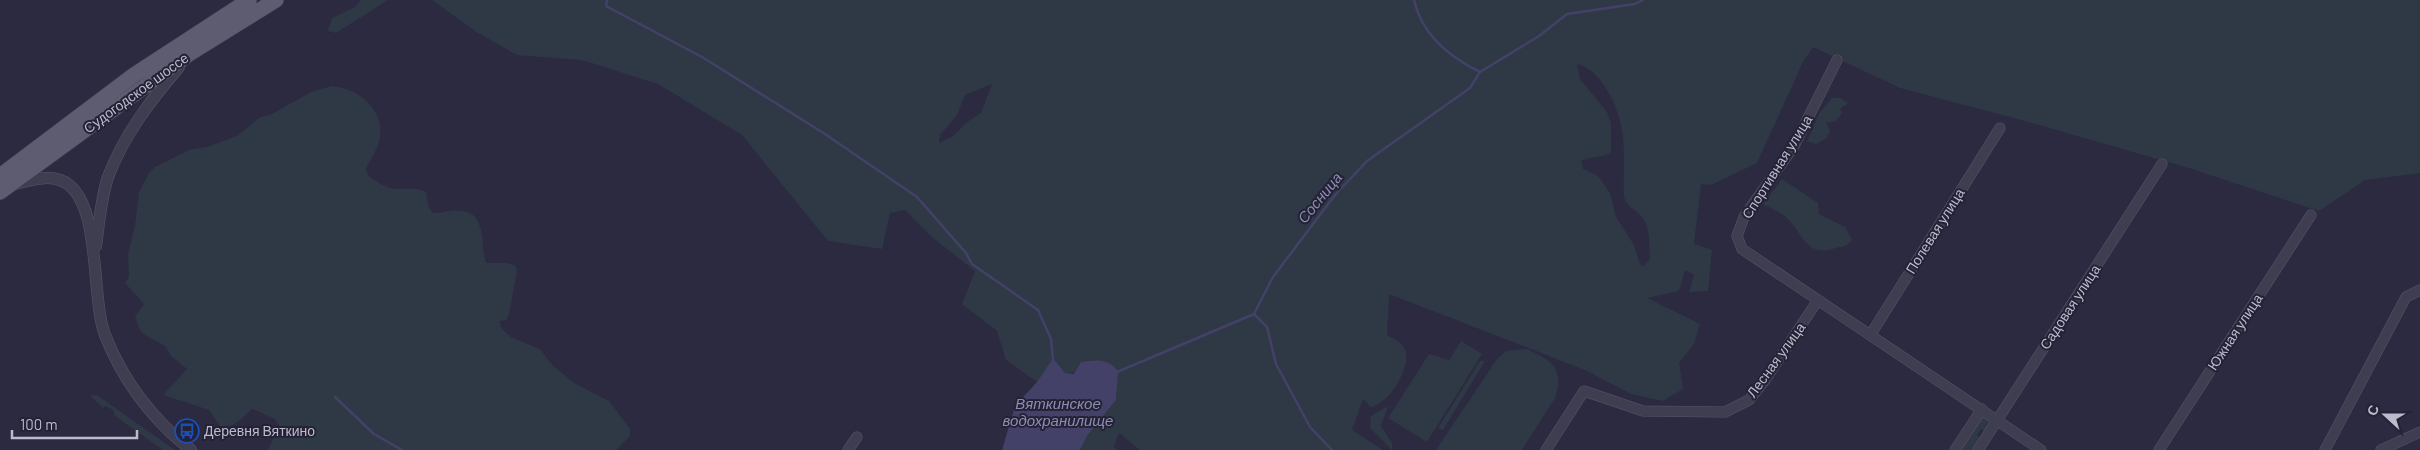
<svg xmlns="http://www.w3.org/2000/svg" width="2420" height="450" viewBox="0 0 2420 450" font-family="Barlow,sans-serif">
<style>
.green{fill:#2f3845;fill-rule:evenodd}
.water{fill:#444168}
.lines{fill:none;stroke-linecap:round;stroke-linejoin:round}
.stream{stroke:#444168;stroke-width:2.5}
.minor-casing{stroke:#585668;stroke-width:11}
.tertiary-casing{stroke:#585668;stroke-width:12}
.primary-casing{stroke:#464457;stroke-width:16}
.minor{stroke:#3f3e51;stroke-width:10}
.tertiary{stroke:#3f3e51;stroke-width:11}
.primary{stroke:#5e5c70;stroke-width:15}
.labels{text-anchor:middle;stroke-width:4;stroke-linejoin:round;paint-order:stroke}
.street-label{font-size:14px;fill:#bdbbcb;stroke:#242236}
.poi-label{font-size:14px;fill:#bdbbcb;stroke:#242236;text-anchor:start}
.water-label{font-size:15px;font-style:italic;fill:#8f8cb3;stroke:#242236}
</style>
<rect width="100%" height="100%" fill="#2b2a41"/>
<path class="green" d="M361,0H388L336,33L328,31L332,18L355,7Z
M432,0H2420V173L2365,180L2319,211L2189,168L2025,121L1900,88L1813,47L1803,62L1757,163L1711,185L1701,184L1694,244L1712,250L1708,291L1689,292L1694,275L1685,270L1679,291L1647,298L1700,324L1694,344L1679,363L1683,389L1663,401L1631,394L1585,370L1389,294L1387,335C1394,339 1402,342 1405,350C1412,367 1389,404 1371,407L1363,399L1352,430L1383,450H1140L1119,433L1114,447L1118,450H1080L1087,436L1116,400L1117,371L1065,373L1053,358L1037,382L1006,360L997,331L962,304L975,271L933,238L905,210L890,213L882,249L828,241L742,135L658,84L582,60L517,55L478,33ZM1577,64C1603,69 1622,114 1623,139C1625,158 1623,178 1624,197C1627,207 1633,207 1640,215C1651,226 1649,244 1650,259L1644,266L1640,264L1634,245L1616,217L1610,193L1598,176L1583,169L1581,161C1591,156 1603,158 1611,152V123L1607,112L1580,79ZM992,84L981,113L967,122L953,136L939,143L940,135L957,115L965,95Z
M332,86C359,88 387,111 379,141C377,150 370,160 366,169L369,177C375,180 383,186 390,188C402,191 414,186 426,192C430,227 439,207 463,211C468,212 473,214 476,218C485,232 481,248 486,263H508L515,266L517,270L509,315L506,320L499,321L502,329L511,337L540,349L553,366L574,383L609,401L630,429V436L616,450H268L276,432H283L275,419L252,409C243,418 233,429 220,426L209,410L163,395L187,369L171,356L165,346L143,334L139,328L135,317L144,304L125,283L129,276L128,254L135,226L139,192L149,173L155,167L189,150L207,147L237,136L259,118L272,114L311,92Z
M1832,98H1840L1848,103L1840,109L1842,113L1836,121L1826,123L1830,131L1827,138L1816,144L1807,141L1820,112Z
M1782,179L1818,203L1819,214L1845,227L1852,240C1847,247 1843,246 1836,248C1805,258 1803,233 1787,218C1781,212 1770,208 1763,204Z
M1461,341L1482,354L1427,442L1388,418L1429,354L1449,360Z
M1527,349C1551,360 1565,368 1555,398L1522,450H1436L1497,359L1506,351Z
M1480,361H1485L1443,430L1438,428Z
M97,395L175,450H163L115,416L113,410L106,406L103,408L90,396Z
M1388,406L1381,426L1392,443V450L1370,428L1371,416Z
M1985,415L1989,421L1985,432L1981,429L1977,435L1981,438L1973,450H1959L1980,417Z"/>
<path class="water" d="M1053,358L1065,373L1074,374L1081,362C1097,360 1108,358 1118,371L1116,400L1087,436L1080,450H1002L1015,406L1037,382Z"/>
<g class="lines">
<path class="stream" d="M607,0L606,6L702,57L825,134L917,197L966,253L972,264L1038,310L1051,339L1053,359
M1414,0C1422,35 1449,57 1480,72
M1254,314L1267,327L1276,364L1310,427L1332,450
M1117,372L1254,314L1273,277L1335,195L1367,161L1470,88L1480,72L1539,36L1567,14L1635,4L1643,0
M335,397L374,434L402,450"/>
<g class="minor-casing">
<path id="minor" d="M1837,60L1794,146L1744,217L1737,236L1742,249L2041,450
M1871,334L2000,128
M848,450L857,437
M1546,450L1584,391L1643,411L1725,412L1749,400L1765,380L1818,300
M1955,450L1982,409
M1978,450L2162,164
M2159,450L2311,215
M2325,450L2406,297L2420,290
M2381,450L2420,432"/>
</g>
<g class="tertiary-casing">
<path id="tertiary" d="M15,184C28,181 46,175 60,180C103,195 90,296 105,335C123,381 152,419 191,450
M96,246C99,224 101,198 108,177C124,135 150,101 179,67"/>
</g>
<g class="primary-casing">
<path id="primary" d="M0,176L134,75L249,0
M0,192L189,54L276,0"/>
</g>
<use href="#minor" class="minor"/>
<use href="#tertiary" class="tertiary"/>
<use href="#primary" class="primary"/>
</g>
<defs>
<g id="bus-ring" transform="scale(1.25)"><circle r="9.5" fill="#242236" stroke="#1a4fb4" stroke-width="1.5"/><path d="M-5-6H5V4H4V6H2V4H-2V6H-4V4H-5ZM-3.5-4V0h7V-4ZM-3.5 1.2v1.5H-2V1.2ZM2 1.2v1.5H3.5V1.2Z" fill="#1a4fb4"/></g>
</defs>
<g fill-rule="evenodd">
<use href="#bus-ring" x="187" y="431"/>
</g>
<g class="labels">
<g class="street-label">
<text transform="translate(136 93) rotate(-36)" y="5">Судогодское шоссе</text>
<text transform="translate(1777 167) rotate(-58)" y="5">Спортивная улица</text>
<text transform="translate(1935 231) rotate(-58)" y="5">Полевая улица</text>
<text transform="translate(2070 307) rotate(-57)" y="5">Садовая улица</text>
<text transform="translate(2235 332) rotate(-57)" y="5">Южная улица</text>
<text transform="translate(1776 360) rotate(-54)" y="5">Лесная улица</text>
</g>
<g class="poi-label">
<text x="204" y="436">Деревня Вяткино</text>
</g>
<g class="water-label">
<text transform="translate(1320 198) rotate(-51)" y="5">Сосница</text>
<text x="1058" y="409">Вяткинское<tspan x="1058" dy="17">водохранилище</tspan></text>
</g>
</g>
<g transform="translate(2385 415) rotate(291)" stroke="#242236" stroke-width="4" paint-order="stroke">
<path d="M0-4L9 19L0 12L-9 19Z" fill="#bdbbcb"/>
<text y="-8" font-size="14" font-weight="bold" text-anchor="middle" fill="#bdbbcb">С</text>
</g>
<path d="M12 430v8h125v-8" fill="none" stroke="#bdbbcb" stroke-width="2.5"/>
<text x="20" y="430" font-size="15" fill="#bdbbcb" stroke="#242236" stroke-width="4" paint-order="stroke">100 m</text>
</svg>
